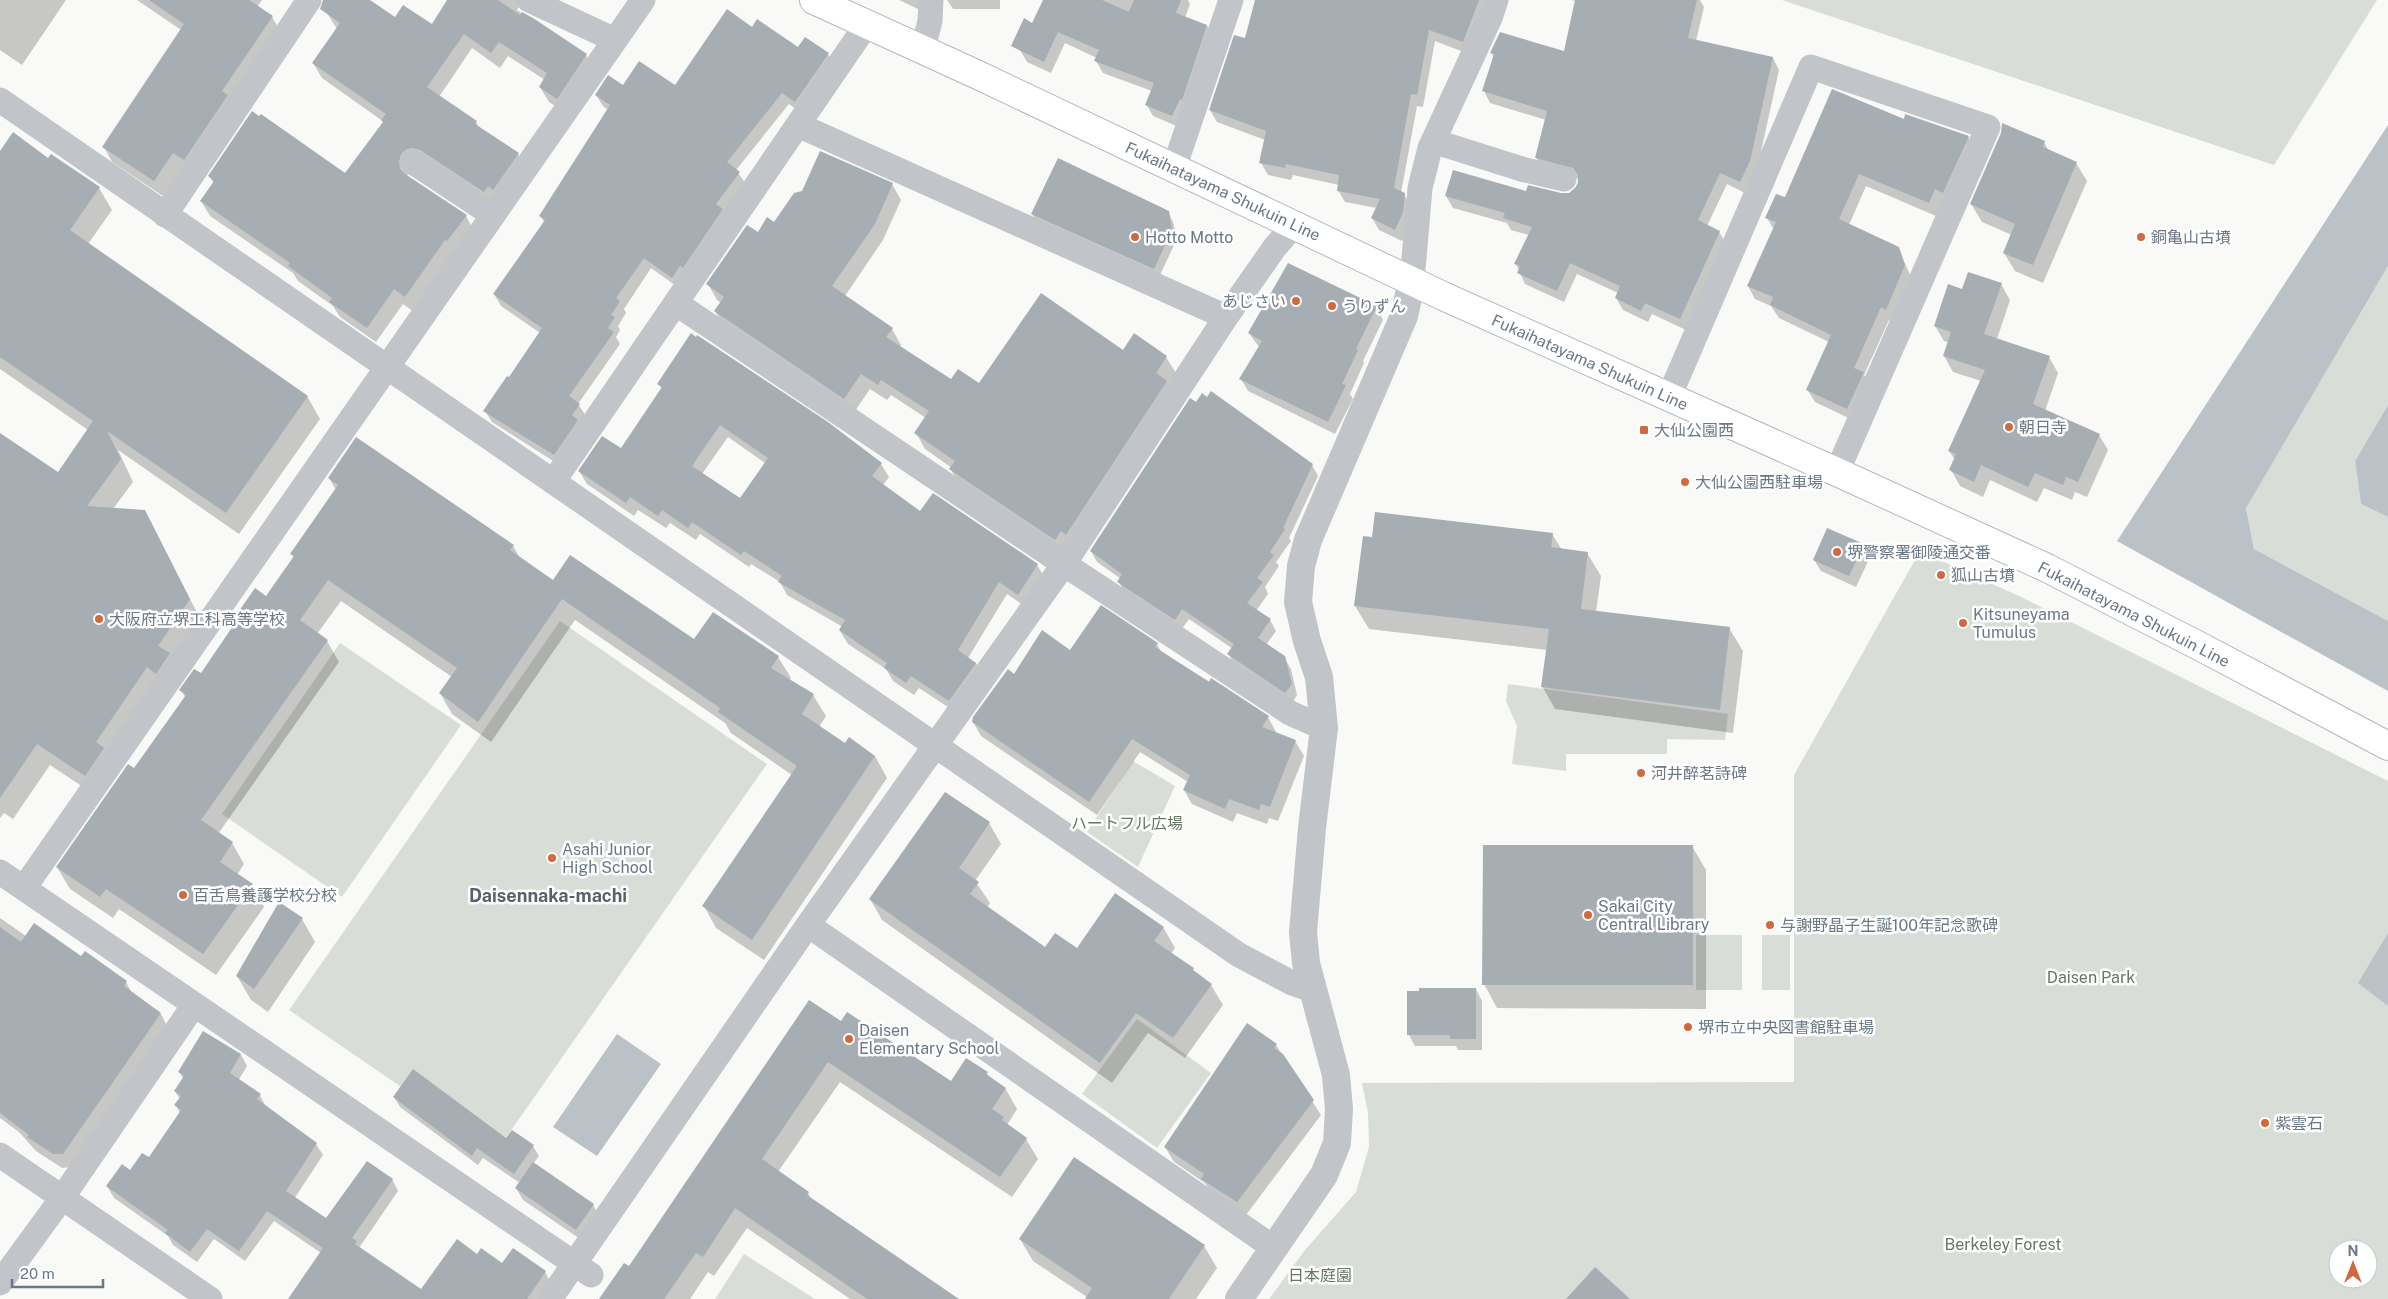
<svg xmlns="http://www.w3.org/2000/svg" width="2388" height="1299" viewBox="0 0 2388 1299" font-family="'Public Sans','Noto Sans JP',sans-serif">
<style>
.green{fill:#d9ddd7;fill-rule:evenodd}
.water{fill:#bac2c7}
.shadow{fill:#0003;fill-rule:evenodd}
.building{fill:#a6adb3;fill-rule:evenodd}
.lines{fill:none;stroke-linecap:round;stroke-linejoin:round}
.secondary-casing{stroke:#b3b8bd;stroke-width:30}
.minor{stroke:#c1c4c8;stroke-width:25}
.tertiary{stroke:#c1c4c8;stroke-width:28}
.secondary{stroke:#fff;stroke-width:28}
.poi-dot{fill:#d1693f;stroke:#fff;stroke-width:2}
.labels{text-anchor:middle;stroke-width:5;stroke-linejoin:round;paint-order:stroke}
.street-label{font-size:16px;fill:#6b7885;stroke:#fff}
.poi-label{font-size:16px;fill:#6b7885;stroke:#fff;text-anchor:start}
.park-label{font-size:16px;fill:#677765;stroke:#fff}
.neighbourhood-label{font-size:18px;font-weight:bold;fill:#58616b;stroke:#fff}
</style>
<rect width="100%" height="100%" fill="#f9f9f7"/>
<path class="green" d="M1782,0H2377L2274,165Z
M2388,266V405L2355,461L2361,504L2388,517V621L2254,549L2246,507Z
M1920,551L2021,597L2388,781V1299H1269L1305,1250L1356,1192L1369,1147L1368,1113L1362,1083L1794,1082V775ZM2338,1249H2368V1279H2338Z
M560,621L767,764L496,1152L289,1010Z
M340,643L461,725L342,897L222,814Z
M1508,684L1728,714L1725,740L1667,739V754H1566V771L1512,764L1517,726L1506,701Z
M1133,761L1175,786L1138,867L1087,832Z
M1696,935H1742V990H1696Z
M1762,935H1790V990H1762Z
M1137,1019L1211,1073L1157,1148L1082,1094Z
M744,1254L815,1299H715Z"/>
<path class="water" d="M2388,125V266L2246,508L2254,549L2388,621V691L2117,541Z
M2388,405V517L2361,504L2355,461Z
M2388,933V1006L2358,983Z
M617,1034L661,1064L597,1156L553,1127Z"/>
<path class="shadow" d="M0,0H66L22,65L0,50Z
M137,0H262L257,7L272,17L281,32L163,196L112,162L104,147L181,30Z
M337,0H367L395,19L432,26L448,0H523L517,10L586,55L595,70L566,113L549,102L540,87L545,80L508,56L500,68L472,48L439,97L476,122L479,128L518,154L526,169L493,206L409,169L407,177L466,216L474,231L414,312L403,304L376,342L340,317L333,306L298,281L293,273L210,216L201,201L214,184L210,177L345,175L384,122L322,78L313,63L337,29L327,13Z
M899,0H930L924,9H918Z
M947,0H1000V9H953Z
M1045,0H1188L1190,4L1185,18L1207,26L1213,37L1179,127L1153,116L1146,104L1152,91L1103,73L1096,61L1097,58L1065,43L1051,73L1027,62L1020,50Z
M1257,0H1490L1469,54L1435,41L1423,107L1417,106L1401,193L1404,194L1411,206L1410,225L1402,241L1379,230L1372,218L1377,208L1345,202L1338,190L1339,185L1293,175L1291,180L1268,175L1261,163L1265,140L1217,122L1210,110L1246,40Z
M1570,0H1700L1704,7L1696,41L1773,58L1779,70L1756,174L1747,194L1727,184L1707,226L1719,232L1726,243L1686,330L1652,314L1648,322L1623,310L1616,298L1618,293L1577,274L1564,302L1525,284L1516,264L1529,235L1511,230L1507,223L1453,208L1446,196L1527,192L1561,194H1569L1576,189L1579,179L1543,169L1536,157L1546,120L1490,103L1484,91L1494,57L1491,52H1565L1576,1Z
M753,28L798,49L805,38L828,54L835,66L802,113L789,104L736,170L746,184L679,288L651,268L624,309L626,313L618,326L620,330L616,337L620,344L578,404L586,416L561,466L492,422L485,411L510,379L540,333L501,306L494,294L544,222L541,216L608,110L603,106L596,95L623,87L675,86Z
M1904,120L1968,137L1975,150L1936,216L1866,186L1849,225L1898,248L1912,279L1893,322L1889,320L1864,375L1871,386L1855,421L1815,402L1807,389L1829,342L1779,318L1771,306L1755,299L1748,286L1774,230L1767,218L1785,199Z
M2044,142L2049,151L2076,163L2087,181L2043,283L2015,271L2004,253L2012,235L1982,222L1971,204Z
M0,153L48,159L99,188L112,210L88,244L307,396L320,419L239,534L118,450L133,482L113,509L144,511L202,622L98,797L50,765L13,819L4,813L0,818V435L58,474L88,430L0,369Z
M892,184L901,200L883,240L845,296L892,329L901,345L899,348L951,381L979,385L1123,351L1134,335L1166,357L1176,373L1064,555L960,485L951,470L952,468L925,449L916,433L926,418L891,395L887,400L870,389L853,414L724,327L715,311L721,303L717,300L708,284L758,234L774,224Z
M1168,212L1173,222L1177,239L1159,277L1038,223L1032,214Z
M2001,284L2010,300L1997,339L2049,357L2058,373L2045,411L2099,435L2108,450L2087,497L2075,492L2072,500L2044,488L2037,502L1990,480L1983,497L1960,486L1951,470L1955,460L1949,451L1981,381L1953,372L1944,356L1949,343L1944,341L1935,326L1963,290Z
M1376,307L1383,320L1363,361L1364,363L1350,394L1353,399L1335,434L1248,391L1241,379L1259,347L1249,333Z
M659,384L881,464L889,477L883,485L921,513L933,495L1037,565L1045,578L1026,607L1007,594L968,658L976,663L983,676L957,713L919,688L914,695L893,681L886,669L848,644L840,631L843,627L787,595L780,582L751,564L749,567L700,534L696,540L670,523L666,528L638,510L634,516L587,484L579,471L621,450L662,390ZM728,437L765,463L741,500L702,474Z
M1312,465L1318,476L1289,538L1291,541L1276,562L1279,566L1265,587L1268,594L1256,611L1270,620L1276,631L1266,645L1284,657L1291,669L1297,695L1292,703L1235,666L1229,655L1233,649L1189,619L1181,630L1125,593L1119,582L1121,579L1097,562L1091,551Z
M329,478L513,546L520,558L554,581L694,641L778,657L791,678L789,680L813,695L826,716L819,727L845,745L875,756L887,778L764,960L716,928L704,906L792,775L731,733L725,723L575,620L491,742L452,714L440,693L452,677L341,601L317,634L327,641L339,662L218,834L232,843L244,864L237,875L252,885L264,907L216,975L119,909L113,918L70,889L57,867L134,769L185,697L181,690L201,675L234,628L232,624L266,598L294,558L292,554L336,490Z
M1552,534L1562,550L1587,553L1601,576L1596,612L1729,628L1743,651L1733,733L1555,709L1542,686L1547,650L1369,629L1355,606Z
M1863,545L1870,557L1856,587L1821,571L1814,560Z
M1157,644L1162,653L1268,717L1276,732L1275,733L1295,741L1304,756L1278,821L1269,818L1267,824L1237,813L1233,822L1192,804L1184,790L1188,782L1140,752L1097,815L981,736L973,722L1014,675L1071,651Z
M989,823L1001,844L975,881L990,903L987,908L1045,949L1077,950L1163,927L1175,948L1171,954L1193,969L1196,975L1211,985L1223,1005L1185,1058L1148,1033L1112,1083L882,920L870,899Z
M1692,846L1706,870V1009L1497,1008L1484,984Z
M0,918L26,936L82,958L126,982L133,995L161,1014L168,1028L71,1167L62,1168L36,1151L19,1132L0,1118Z
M302,919L315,942L268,1012L251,1000L237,976Z
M1476,989L1482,1001V1050H1458L1456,1046H1415L1409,1035Z
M841,1023L951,1083L987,1073L990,1078L1005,1088L1017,1109L1007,1125L1026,1139L1038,1159L1012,1197L840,1082L778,1172L808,1193L811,1199L957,1299H850L747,1228L714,1276L708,1272L690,1299H601Z
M203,1033L241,1055L247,1066L238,1081L260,1095L266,1107L316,1144L323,1155L294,1199L327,1220L392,1179L398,1191L359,1248L421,1291L477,1256L502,1264L545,1272L551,1283L540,1299H295L321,1253L274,1221L245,1261L214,1239L197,1262L173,1245L168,1236L114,1198L107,1186L149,1159L180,1113L176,1105L180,1099L175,1091L183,1079L180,1072Z
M1276,1045L1321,1115L1246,1215L1211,1193L1205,1183L1174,1162L1165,1147Z
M394,1097L506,1140L533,1146L539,1156L533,1164L593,1205L600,1217L583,1241L523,1200L516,1188L520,1183L483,1158L478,1165L400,1107Z
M1020,1239L1204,1246L1217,1268L1196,1299H1090L1033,1261Z"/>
<path class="building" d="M149,0H249L273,16L222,91L228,95L184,160L173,153L154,181L102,147L184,24Z
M323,0H370L395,17L403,5L432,24L447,0H498L520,15L522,12L533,18L587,54L557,99L539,87L547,73L499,42L491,53L464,34L427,87L477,121L475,124L519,153L493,190L488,186L484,192L420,150L413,148L407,149L401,154L399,162L400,169L405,174L467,215L447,241L445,240L405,297L394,289L367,328L329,302L332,298L288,266L290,263L200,201L214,181L208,176L252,111L259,116L261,114L345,173L383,122L381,120L386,114L312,63L340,23L320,9Z
M1043,0H1102L1129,12L1134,0H1181L1176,13L1207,25L1182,100L1180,99L1172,116L1145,105L1154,83L1094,61L1099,50L1058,32L1044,62L1011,46L1024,18L1032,23Z
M1255,0H1479L1463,42L1429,30L1417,95L1411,94L1394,188L1405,193L1403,212L1395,230L1371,218L1380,199L1337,191L1339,175L1286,164L1285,168L1259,163L1266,131L1209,110L1234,35L1245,38Z
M1575,0H1697L1688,38L1773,57L1750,161L1740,182L1720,173L1698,220L1720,231L1680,319L1645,303L1641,311L1615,298L1620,286L1570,263L1557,291L1517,273L1520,266L1514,264L1532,227L1503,218L1505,213L1445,196L1453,170L1526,191L1528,185L1561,193H1569L1575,188L1578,183V175L1573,168L1535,158L1547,111L1482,91L1494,54L1490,53L1500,32L1564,51Z
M727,9L752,27L757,19L798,47L805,37L829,53L795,102L782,93L727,162L740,172L716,204L723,209L683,268L680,266L672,278L644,258L616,298L620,301L611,315L615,317L608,328L614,332L569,396L580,404L572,415L578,420L554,455L483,411L507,376L509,377L542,328L493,294L545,220L539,216L610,105L595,95L608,75L623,85L639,61L675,85Z
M1832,89L1904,119L1905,114L1969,136L1943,193L1935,189L1929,203L1859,174L1839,219L1899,247L1905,265L1886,310L1881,307L1854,368L1864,372L1847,409L1806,390L1831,335L1770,305L1773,297L1747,286L1776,222L1765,218L1776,194L1785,197Z
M2002,123L2045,141L2043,147L2077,162L2033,265L2003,253L2015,224L1970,204L2001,133Z
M13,132L48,158L51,154L100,187L70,230L308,396L226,513L107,431L121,459L87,506L145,510L190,599L158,646L170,653L156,674L147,667L96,742L104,748L85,776L37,744L0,798V433L58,472L93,421L0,357V151Z
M820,151L893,183L875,224L832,286L893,328L886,337L951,379L958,369L979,383L1041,293L1123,350L1134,333L1167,356L1156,373L1167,381L1066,535L1061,531L1055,540L949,469L955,461L914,433L929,411L881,380L878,385L861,374L844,399L714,311L724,297L706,284L747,225L758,232L767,217L774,222L794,193L802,191Z
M1058,158L1169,211L1172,230L1154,269L1031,214Z
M1288,263L1377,306L1356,349L1358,350L1342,384L1346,385L1328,422L1239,379L1262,341L1248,333Z
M1968,272L2002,283L1984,334L2050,356L2033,404L2100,434L2078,482L2066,477L2063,485L2035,473L2028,487L1981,465L1974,482L1949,470L1956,454L1948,451L1985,370L1943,356L1951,332L1934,326L1948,284L1962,289Z
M691,333L696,337L697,335L828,422L882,463L872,476L920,511L933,493L1038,564L1018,595L999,582L958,650L976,663L949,701L911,676L906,683L884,668L887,663L839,630L845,620L778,582L782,576L744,551L741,555L692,522L688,528L662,510L658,516L630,497L626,503L578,471L602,436L621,448L662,387L657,384ZM720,425L768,458L740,498L692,466Z
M1211,391L1313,464L1283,528L1285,529L1270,552L1274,555L1257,578L1263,582L1247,603L1271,619L1258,638L1285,656L1292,684L1285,693L1227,654L1234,644L1182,609L1175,620L1117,582L1122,574L1090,551L1190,398L1196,402L1202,393L1207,397Z
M356,437L514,545L510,550L553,580L570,555L694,639L713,612L779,656L771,668L814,694L802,714L845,743L849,737L875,756L752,940L702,906L797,766L718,712L720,708L562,599L478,722L439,693L457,668L328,580L300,620L328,640L201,820L233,842L220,862L253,884L203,954L106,889L100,897L56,867L128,764L134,768L186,695L179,690L194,669L201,673L233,626L230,624L255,588L266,596L294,556L290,554L338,485L328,478Z
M1375,512L1553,533L1551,547L1588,552L1581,609L1730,627L1720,710L1541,687L1549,629L1354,606L1363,536L1372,537Z
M1827,528L1864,544L1849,576L1813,560Z
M1101,605L1158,643L1155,647L1209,682L1211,678L1269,716L1262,727L1296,740L1270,807L1261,804L1259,810L1229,799L1225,809L1183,790L1190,775L1132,739L1089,802L972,722L973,717L1008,669L1014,674L1042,630L1070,650Z
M945,792L990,822L959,868L979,882L970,894L1045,947L1055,933L1077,948L1115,893L1164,927L1154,941L1194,968L1193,970L1212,984L1173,1038L1136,1013L1100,1063L869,899Z
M1483,845H1693V985H1482Z
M279,902L303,918L254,989L236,976Z
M34,923L81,956L85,951L127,981L124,986L161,1013L63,1154H53L27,1137L29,1135L0,1113V927L21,942Z
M1419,988H1476V1039H1450V1035H1407V991H1419Z
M809,1000L841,1021L847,1012L951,1081L966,1058L988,1072L986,1074L1006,1088L992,1109L1004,1117L1002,1120L1027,1138L1000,1177L828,1062L762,1159L809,1192L807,1195L959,1299H867L735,1208L703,1257L696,1253L664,1299H599L624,1263L629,1266Z
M1247,1023L1277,1044L1274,1048L1283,1054L1314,1100L1237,1202L1201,1179L1204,1174L1164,1147Z
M203,1031L241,1054L230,1073L261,1094L257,1099L317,1143L286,1191L326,1218L367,1161L393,1179L352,1238L357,1241L355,1244L421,1289L457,1239L477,1254L481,1248L502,1263L513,1248L546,1271L527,1299H288L323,1248L267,1211L239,1251L207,1229L190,1252L165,1233L168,1230L106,1186L122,1164L130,1170L142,1153L149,1157L181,1110L174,1105L181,1096L174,1091L184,1076L178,1072Z
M413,1069L506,1138L512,1130L534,1145L514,1174L477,1148L472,1156L393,1097Z
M1074,1157L1205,1245L1169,1299H1085L1092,1288L1019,1239Z
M533,1162L594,1204L576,1230L515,1188Z
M1595,1267L1630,1299H1566Z"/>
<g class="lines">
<g class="secondary-casing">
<path id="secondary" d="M814,0L978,75L1443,296L1837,472L2047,568L2203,648L2388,746"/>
</g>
<path class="minor" d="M529,0L615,40
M923,49L930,21L931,0
M0,100L1239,955L1292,983L1312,990
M798,125L1226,317
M1433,141L1525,170L1564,179
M413,162L493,215
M1174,168L1231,0
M165,215L309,0
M1412,281L1420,188L1430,148L1490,18L1496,0
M677,304L1064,564L1290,713L1324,728
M1669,397L1811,67L1988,127L1837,472
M553,482L867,24
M0,872L591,1275
M24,888L643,0
M808,925L1274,1248
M0,1155L210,1299
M0,1283L62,1198L194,1005
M550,1299L808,925L1064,564L1226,317L1275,247L1295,224"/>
<path class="tertiary" d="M1239,1299L1324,1175L1337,1143L1339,1109L1336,1075L1306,963L1303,932L1312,828L1324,728L1319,677L1307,641L1298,602L1301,566L1308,540L1404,316L1412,281"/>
<use href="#secondary" class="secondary"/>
</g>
<g class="poi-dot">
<circle cx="1135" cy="237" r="5"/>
<circle cx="2141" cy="237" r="5"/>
<circle cx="1296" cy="301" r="5"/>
<circle cx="1332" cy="306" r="5"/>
<circle cx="2009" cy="427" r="5"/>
<rect x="1639" y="425" width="10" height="10" rx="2.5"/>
<circle cx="1685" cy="482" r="5"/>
<circle cx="1837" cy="552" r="5"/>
<circle cx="1941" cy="575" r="5"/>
<circle cx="99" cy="619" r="5"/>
<circle cx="1963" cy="623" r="5"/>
<circle cx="1641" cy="773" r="5"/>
<circle cx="552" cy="858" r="5"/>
<circle cx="183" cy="895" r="5"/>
<circle cx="1588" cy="915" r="5"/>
<circle cx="1770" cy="925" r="5"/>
<circle cx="1688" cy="1027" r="5"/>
<circle cx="849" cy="1039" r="5"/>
<circle cx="2265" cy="1123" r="5"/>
</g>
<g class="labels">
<g class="street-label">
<text transform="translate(1223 191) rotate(25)" y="6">Fukaihatayama Shukuin Line</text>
<text transform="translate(1590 362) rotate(24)" y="6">Fukaihatayama Shukuin Line</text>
<text transform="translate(2134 614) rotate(27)" y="6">Fukaihatayama Shukuin Line</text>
</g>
<g class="poi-label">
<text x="1145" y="243">Hotto Motto</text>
<text x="2151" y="243">銅亀山古墳</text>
<text x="1286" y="307" text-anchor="end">あじさい</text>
<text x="1342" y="312">うりずん</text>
<text x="2019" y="433">朝日寺</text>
<text x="1654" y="436">大仙公園西</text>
<text x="1695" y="488">大仙公園西駐車場</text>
<text x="1847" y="558">堺警察署御陵通交番</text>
<text x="1951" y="581">狐山古墳</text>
<text x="1973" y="620">Kitsuneyama<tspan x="1973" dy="18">Tumulus</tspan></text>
<text x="109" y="625">大阪府立堺工科高等学校</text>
<text x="1651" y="779">河井醉茗詩碑</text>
<text x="562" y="855">Asahi Junior<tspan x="562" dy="18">High School</tspan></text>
<text x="193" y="901">百舌鳥養護学校分校</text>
<text x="1598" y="912">Sakai City<tspan x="1598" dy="18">Central Library</tspan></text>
<text x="1780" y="931">与謝野晶子生誕100年記念歌碑</text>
<text x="1698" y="1033">堺市立中央図書館駐車場</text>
<text x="859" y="1036">Daisen<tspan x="859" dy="18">Elementary School</tspan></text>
<text x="2275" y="1129">紫雲石</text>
</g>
<g class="park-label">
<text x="1127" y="829">ハートフル広場</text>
<text x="2091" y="983">Daisen Park</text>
<text x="2003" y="1250">Berkeley Forest</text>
<text x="1320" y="1281">日本庭園</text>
</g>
<g class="neighbourhood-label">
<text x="548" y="902">Daisennaka-machi</text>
</g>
</g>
<g transform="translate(2353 1264)"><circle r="24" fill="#ffffff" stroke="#c4c9ce"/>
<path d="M0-4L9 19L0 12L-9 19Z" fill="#d1693f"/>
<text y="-8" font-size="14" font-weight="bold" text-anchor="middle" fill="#6b7885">N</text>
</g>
<path d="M12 1279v8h91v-8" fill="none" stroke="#6b7885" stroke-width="2.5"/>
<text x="20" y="1279" font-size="15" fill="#6b7885" stroke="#ffffff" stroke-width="4" paint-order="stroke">20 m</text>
</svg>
